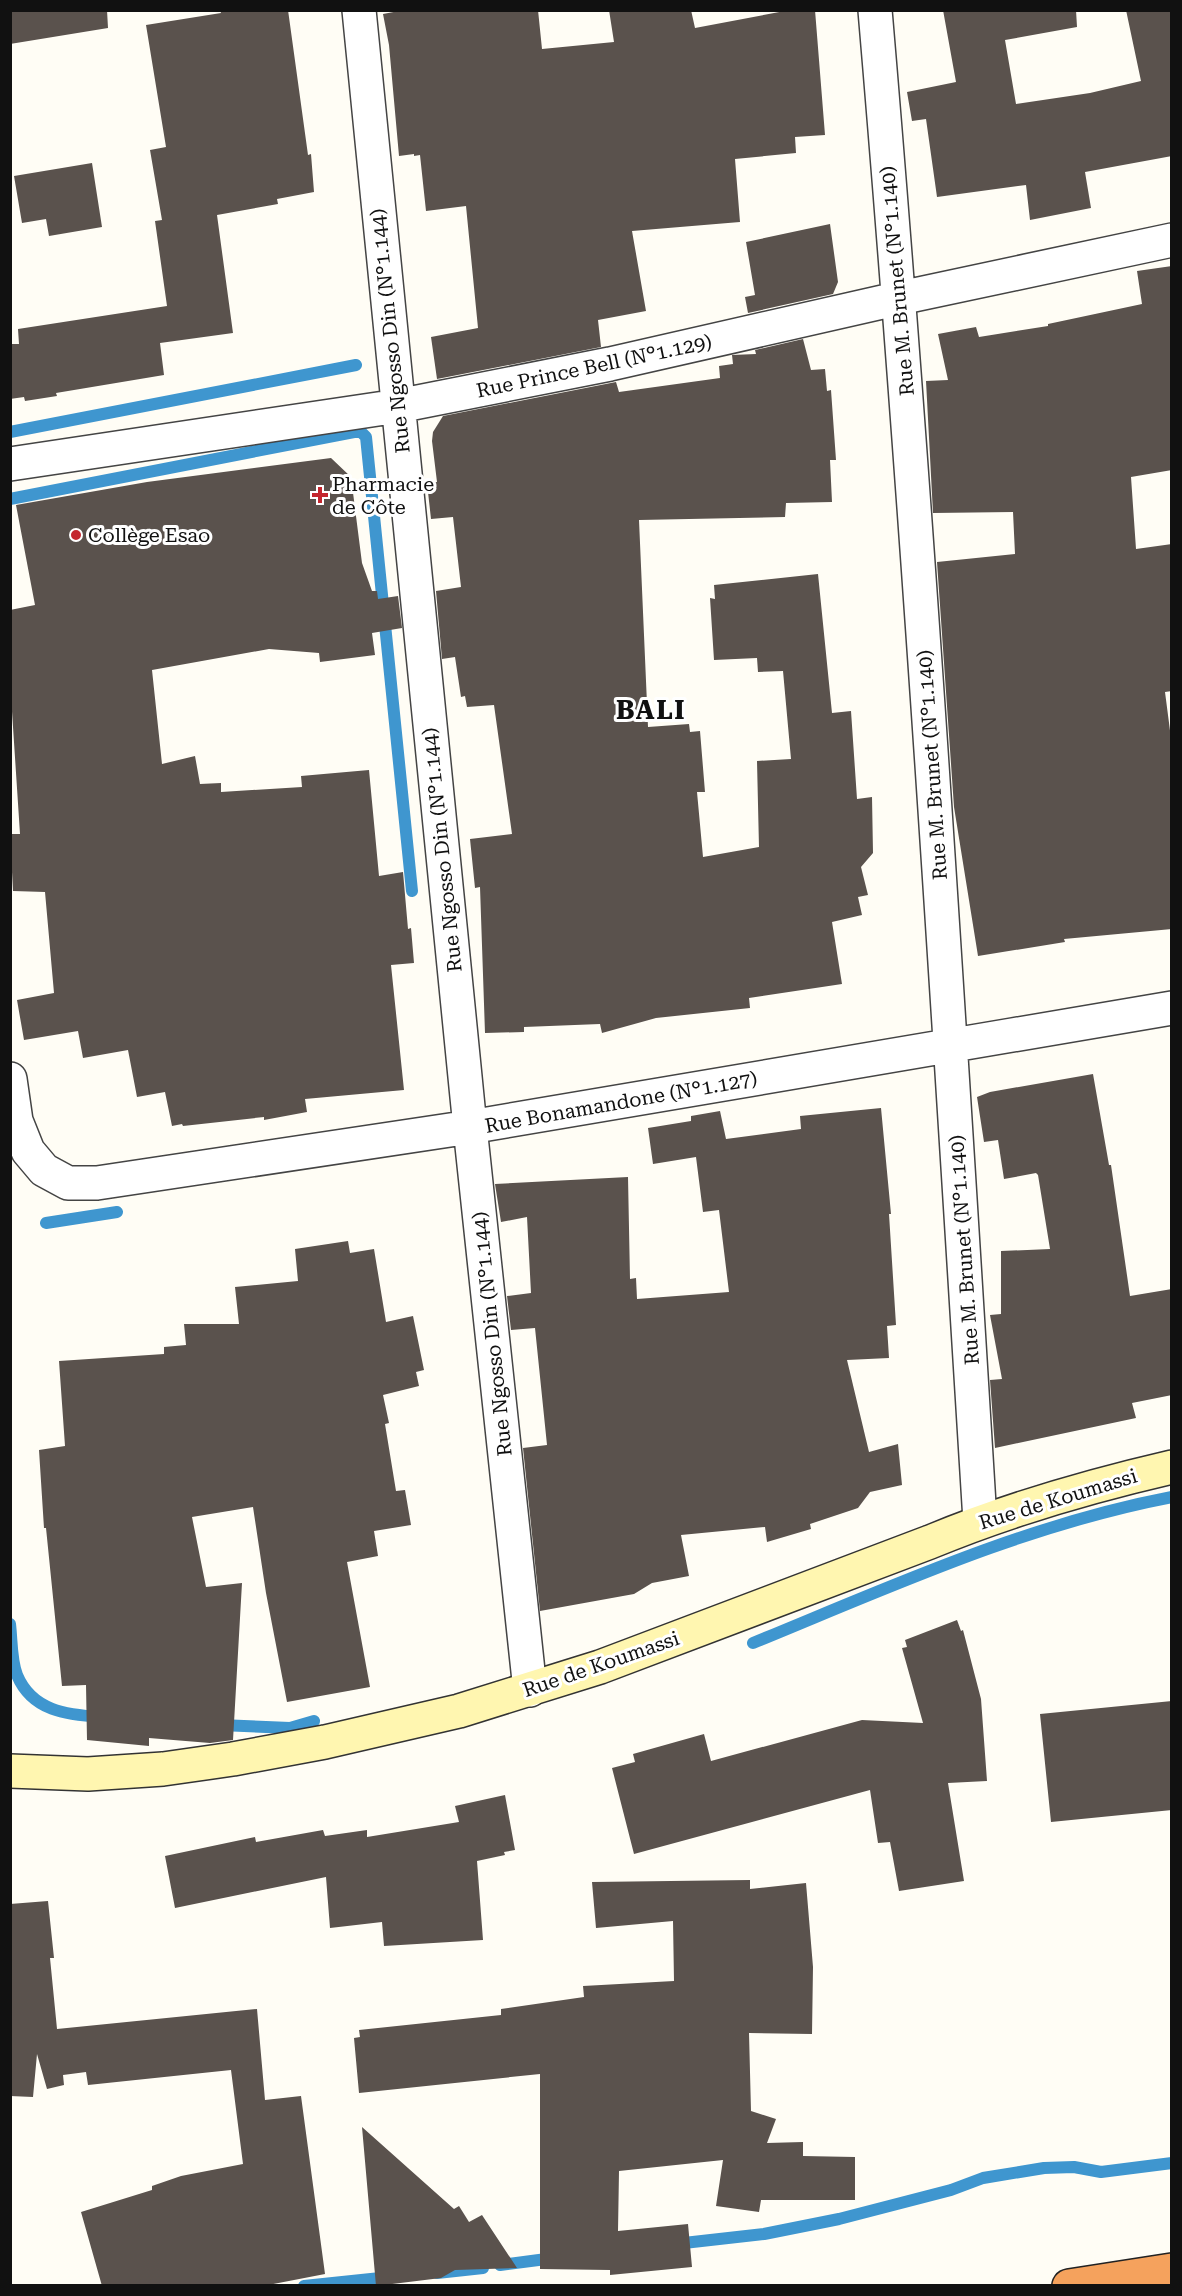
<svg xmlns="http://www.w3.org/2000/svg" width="1182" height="2296" viewBox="0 0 1182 2296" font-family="'Roboto Serif',serif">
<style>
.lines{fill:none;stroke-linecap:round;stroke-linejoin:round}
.stream{stroke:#3f96cf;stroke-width:12}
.building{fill:#5a524d}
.street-casing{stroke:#444;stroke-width:36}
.secondary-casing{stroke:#333;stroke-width:36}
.highway-casing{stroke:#222;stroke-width:36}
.street{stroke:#fff;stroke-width:33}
.secondary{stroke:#fff6b0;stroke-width:33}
.highway{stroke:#f5a25d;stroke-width:33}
.poi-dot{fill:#c4262e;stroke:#fff;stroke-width:2}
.labels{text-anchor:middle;stroke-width:6;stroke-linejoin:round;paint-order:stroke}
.street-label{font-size:20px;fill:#111;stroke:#fff}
.poi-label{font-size:20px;fill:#111;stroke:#fff;text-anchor:start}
.district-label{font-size:26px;font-weight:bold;letter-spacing:1.5px;fill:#111;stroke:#fff}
</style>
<rect width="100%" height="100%" fill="#fffdf5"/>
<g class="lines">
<path class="stream" d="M10,432L356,365
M10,499L354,432H361L366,437L412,891
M46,1223L117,1212
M10,1624C12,1640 11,1660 17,1675C32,1711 67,1715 101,1717
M753,1643C890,1587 1025,1525 1172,1497
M220,1725L290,1728L314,1721
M675,2244L764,2234L839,2219L951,2190L983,2178L1044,2168L1074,2167L1101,2172L1172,2163
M500,2265L554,2258
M437,2273L483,2268
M304,2286L390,2277"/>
</g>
<path class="building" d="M10,10H107L108,28L10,44Z
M220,10H288L308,155L311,154L314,192L277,199L278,204L217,215L233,333L160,343L164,375L56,393L57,396L25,401L24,397L10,399V344H19L18,329L167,306L155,221L162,220L150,150L166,147L146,25L221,13Z
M404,10H538L542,49L614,42L609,10H691L695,28L790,10H815L825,135L795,137L796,153L735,159L740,222L632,231L646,311L598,320L601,347L437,379L431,337L478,328L466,206L426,211L420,155L414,156V154L399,156L389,45L383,14Z
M943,10H1076L1077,27L1005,40L1016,104L1090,93L1141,81L1126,10H1172V156L1085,172L1091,208L1030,220L1026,185L937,197L926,119L912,121L907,92L956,82Z
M92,163L102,227L49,236L46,219L22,223L14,176Z
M830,224L838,282L833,294L748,313L745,297L755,295L746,242Z
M1172,266V470L1131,477L1136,549L1172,544V691L1165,692L1172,746V929L1064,939L1065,942L978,956L954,807L937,562L1015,554L1013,512L933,513L926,381L948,380L938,334L976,327L979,337L1048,326V324L1142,304L1137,271Z
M803,339L811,370L825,369L827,391L831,390L836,460H830L832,502L786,503L785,517L639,520L648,727L689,724L690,732L700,731L705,792H697L703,857L759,847L757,761L791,759L783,671L758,672L757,658L714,660L710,598L715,599L714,585L818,574L832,713L851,711L857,799L872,797L873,853L861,867L868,895L858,897L862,915L832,922L842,984L749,998L750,1008L656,1018L602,1033L600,1024L524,1027V1032L485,1033L480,887L475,888L470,839L512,834L494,705L467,707L465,696L461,697L455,657L442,659L436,591L461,587L453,517L431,519L427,483L437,482L432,441L433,432L443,416L616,382L619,392L720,378L719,366L733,364L732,355L756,354L755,350Z
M331,458L351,477L362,563L372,591H377L378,599L398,596L402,628L372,633L375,655L320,662L319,653L269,649L152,670L162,764L195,756L200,784L221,783V792L302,787L301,776L369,770L379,876L403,872L408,929L411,928L414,963L391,965L404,1090L305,1099L307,1112L264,1120V1117L183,1126L182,1124L172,1126L165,1092L137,1097L128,1050L83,1058L78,1031L24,1040L17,1000L54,993L45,892L13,891L10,834H20L10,681V610L35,605L16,505L147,482Z
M1093,1074L1109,1165H1111L1130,1296L1172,1289V1395L1132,1403L1136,1418L995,1448L990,1380L1002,1379L990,1315L1001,1314V1251L1050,1249L1038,1175L1036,1173L1004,1179L998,1140L984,1142L977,1097L990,1092Z
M881,1108L891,1214H889L896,1325L887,1326L889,1358L847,1360L869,1452L898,1444L902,1485L870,1492L858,1508L810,1524L811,1529L767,1542L765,1527L681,1535L689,1576L652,1583L634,1594L540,1611L523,1448L547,1445L535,1328L511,1330L507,1296L531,1293L527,1217L501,1222L495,1184L628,1177L630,1279L636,1278L637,1299L729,1292L719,1210L703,1212L696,1157L653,1164L648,1128L691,1121V1116L720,1111L726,1139L801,1129L800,1116Z
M348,1241L350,1253L374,1249L386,1322L413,1316L424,1370L416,1372L419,1386L383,1395L389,1423L385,1424L396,1491L405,1490L411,1525L374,1531L378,1556L347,1562L370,1687L287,1702L266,1593L253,1507L192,1517L206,1587L242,1583L233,1740L210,1743L149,1738V1746L87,1740L86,1685L62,1686L46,1528H44L39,1450L65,1446L59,1361L164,1354V1347L186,1345L184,1324H239L235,1287L298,1281L295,1249Z
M957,1620L961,1631L963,1630L981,1699L987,1781L948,1783L964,1881L899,1891L890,1842L878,1843L870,1790L634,1854L612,1768L635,1762L633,1754L704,1734L711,1761L862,1720L923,1723L902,1648L907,1647L905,1640Z
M1172,1701V1810L1051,1822L1040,1714Z
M505,1795L515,1850L504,1852L505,1855L477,1861L483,1940L384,1946L382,1922L330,1928L326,1877L175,1908L165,1856L255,1837L256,1842L323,1830L325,1836L367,1830V1837L459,1822L455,1806Z
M750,1880V1889L806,1883L813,1967L812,2034L749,2033L751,2111L776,2119L767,2143L803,2142V2156L855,2157V2200H761L759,2212L716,2206L723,2160L619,2171L618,2231L688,2224L692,2267L610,2275V2270L540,2269V2074L359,2093L354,2038L360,2037L359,2030L501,2015V2009L584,1997L583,1986L674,1981L673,1921L596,1928L592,1882Z
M48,1901L54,1958H50L57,2029L257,2009L265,2100L301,2096L325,2274L263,2286H102L81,2212L152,2190V2186L181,2176L243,2164L231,2070L88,2085L86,2072L63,2075L64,2085L47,2089L37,2054L33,2097L10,2096V1904Z
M362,2127L454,2209L459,2206L469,2222L482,2215L517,2268L455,2270L441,2278L376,2286Z"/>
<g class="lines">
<g class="street-casing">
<path id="street" d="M359,10L470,1127L530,1690
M875,10C918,513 949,1017 980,1521
M10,464L398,406L610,364L900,298L1172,240
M10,1079L16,1121L28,1151L44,1170L68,1183H97L470,1127L1172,1008"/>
</g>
<g class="secondary-casing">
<path id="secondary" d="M10,1771L88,1774L163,1769L233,1759L325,1742L459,1711L600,1667L930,1542C1007,1510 1090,1486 1172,1467"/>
</g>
<g class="highway-casing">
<path id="highway" d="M1069,2286L1172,2270"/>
</g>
<use href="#street" class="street"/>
<use href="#secondary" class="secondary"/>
<use href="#highway" class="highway"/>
</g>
<g class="poi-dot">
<path d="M317 486h6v6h6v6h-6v6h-6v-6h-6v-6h6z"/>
<circle cx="76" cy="535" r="6"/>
</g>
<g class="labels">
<g class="street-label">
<text transform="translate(897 281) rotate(-95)" y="7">Rue M. Brunet (N°1.140)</text>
<text transform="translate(390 331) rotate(-96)" y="7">Rue Ngosso Din (N°1.144)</text>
<text transform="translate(594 366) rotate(-12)" y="7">Rue Prince Bell (N°1.129)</text>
<text transform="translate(932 765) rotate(-94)" y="7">Rue M. Brunet (N°1.140)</text>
<text transform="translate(442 850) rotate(-96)" y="7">Rue Ngosso Din (N°1.144)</text>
<text transform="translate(621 1102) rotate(-10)" y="7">Rue Bonamandone (N°1.127)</text>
<text transform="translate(964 1250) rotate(-94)" y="7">Rue M. Brunet (N°1.140)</text>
<text transform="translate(492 1334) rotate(-96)" y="7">Rue Ngosso Din (N°1.144)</text>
<text transform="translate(1058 1499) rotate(-17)" y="7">Rue de Koumassi</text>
<text transform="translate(601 1664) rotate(-19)" y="7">Rue de Koumassi</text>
</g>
<g class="poi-label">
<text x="332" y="491">Pharmacie<tspan x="332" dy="23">de Côte</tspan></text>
<text x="88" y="542">Collège Esao</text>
</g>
<g class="district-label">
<text x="651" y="719">BALI</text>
</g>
</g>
<rect width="1182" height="2296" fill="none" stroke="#111111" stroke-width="24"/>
</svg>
